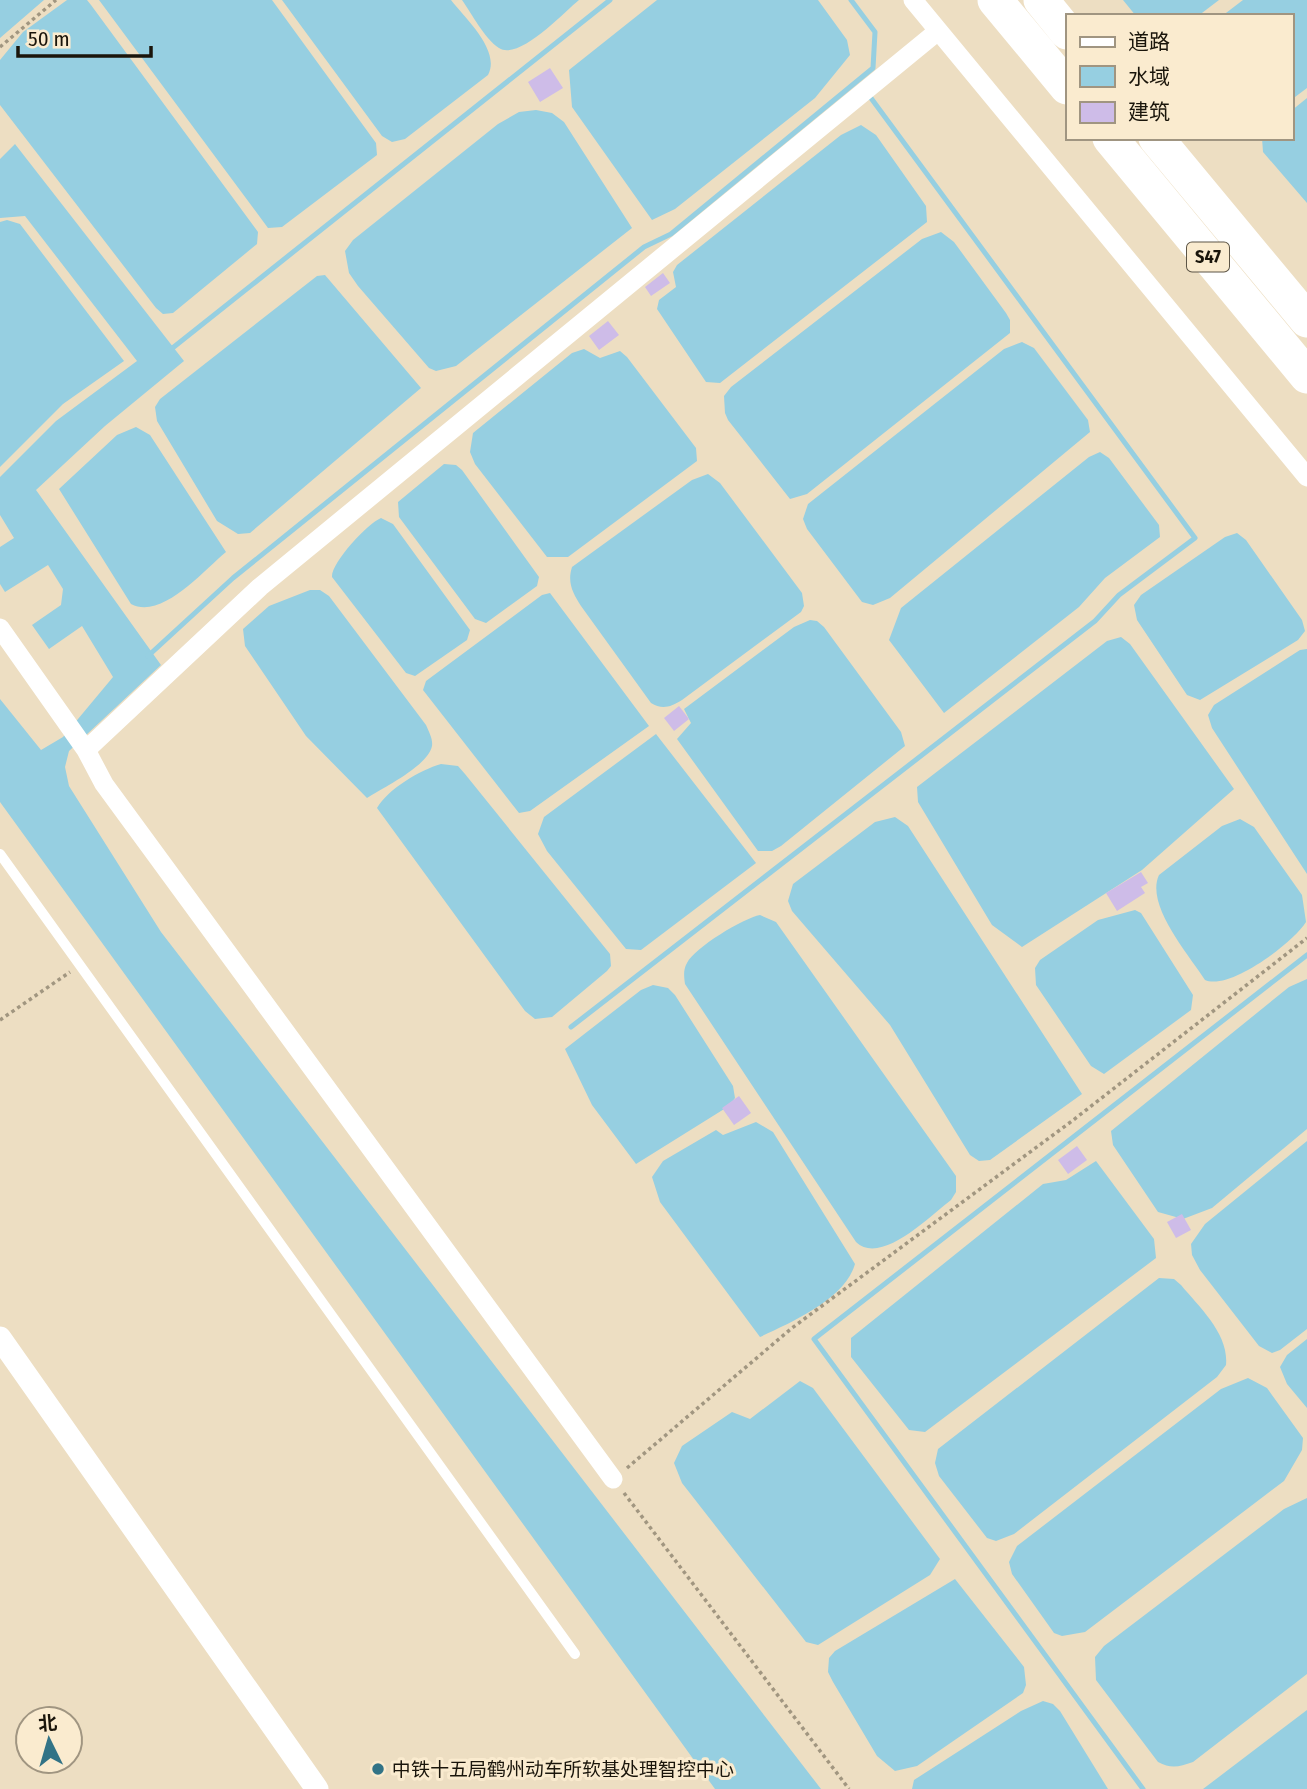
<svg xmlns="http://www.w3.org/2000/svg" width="1307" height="1789" viewBox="0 0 1307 1789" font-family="'Fira Sans Condensed','Noto Sans SC',sans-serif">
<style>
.water{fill:#96cfe1}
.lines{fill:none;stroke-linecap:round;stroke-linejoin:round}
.stream{stroke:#96cfe1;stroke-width:5}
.building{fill:#cebce8}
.path{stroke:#a19680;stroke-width:3.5;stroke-dasharray:3.5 3.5;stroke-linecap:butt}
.service{stroke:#fff;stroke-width:10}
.minor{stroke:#fff;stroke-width:19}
.tertiary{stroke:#fff;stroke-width:23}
.motorway{stroke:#fff;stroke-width:35}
.poi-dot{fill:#327386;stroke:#faebcf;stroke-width:2.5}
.labels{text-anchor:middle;stroke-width:6;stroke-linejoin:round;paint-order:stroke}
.shield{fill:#faebcf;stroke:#5d5546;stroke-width:2}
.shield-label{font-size:18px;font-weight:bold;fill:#1a150b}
.poi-label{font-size:19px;fill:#1a150b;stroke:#faebcf;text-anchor:start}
</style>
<rect width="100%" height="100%" fill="#eddec2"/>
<path class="water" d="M0,0H44L0,38Z
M67,0H87L91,5L258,232L257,244L173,313L163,314L156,308L0,105V60L23,32Z
M99,0H272L376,143L377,155L282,227L268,228Z
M282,0H451C466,19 501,51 488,75L405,139L392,142L382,136Z
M462,0H579C563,13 519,61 499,48C484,38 472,14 462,0Z
M657,0H818L847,40L850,55L815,98L675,209L652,220L572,107L569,70Z
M1123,0H1219L1198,16H1136Z
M1243,0H1307V88L1291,100V16H1222Z
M1307,98V203L1263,152L1262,138H1291V111Z
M536,110L552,113L564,122L632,228L456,366L436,371L429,368L358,286L349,273L345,251L353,240L498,124L519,112Z
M861,125L876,135L926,206L927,222L720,383L706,382L657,309L659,300L676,287L673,272L677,265L841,135Z
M15,144L184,361L105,426L36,490L161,665L69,751L65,767L69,786L161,932L821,1789H715L0,802V699L41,750L63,737L113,677L82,626L49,649L32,625L61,605L63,589L48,565L5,592L0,584V547L14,538L0,515V477L56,421L137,361L25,216L0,218V159Z
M7,220L20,224L124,361L63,404L0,467V222Z
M941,232L954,242L1006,313L1010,320V333L807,494L790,499L728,420L725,413L724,396L731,387L922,239Z
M325,275L421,388L250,533L238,534L217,521L157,421L155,407L160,399L317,276Z
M1022,342L1034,348L1088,420L1090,432L890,598L873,605L862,602L807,529L803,519L808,504L1004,349Z
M584,349L600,358L620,351L627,357L696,448L697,461L568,557H547L475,464L470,452L473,433L572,353Z
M136,427L150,435L226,552C203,571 162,620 131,604L59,489L117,435Z
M1100,452L1109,458L1159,525L1160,537L1105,578L1079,607L944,713L889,640L901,608L1089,457Z
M444,464L456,465L462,470L539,577L537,586L486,623L475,619L399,517L398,502Z
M708,474L720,483L802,593L804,606L801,612L682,700C671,707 662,710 651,703L581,606C573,593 567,583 572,567L692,480Z
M381,518L393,524L470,630L467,640L415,676L406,673L332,577C331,563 367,524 381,518Z
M1237,533L1246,540L1302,620L1305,631L1298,640L1200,700L1187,695L1137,620L1134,605L1141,595L1225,537Z
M310,590H320L329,596L426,725C429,732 433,739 432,746C428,766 384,787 367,798L306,736L245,646L243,629L269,606Z
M550,593L649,726L530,811L519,813L423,690L426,681L542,595Z
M810,620L817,621L824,627L901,732L905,746L781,846L772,851H758L677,739L691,723L684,709L794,627Z
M1121,637L1130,644L1234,789L1142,870L1022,947L992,925L918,802L917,787L1107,641Z
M1307,649V874L1212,728L1208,715L1214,705L1300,650Z
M656,734L756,863L641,950L626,949L547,851L538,834L544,817Z
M441,764L458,766L465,774L610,954L611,966L607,971L552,1017L535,1019L525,1011L377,808C388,789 420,770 441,764Z
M895,817L908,826L1082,1094L990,1160L979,1161L970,1155L890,1025L792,911L788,901L793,884L875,822Z
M1240,819L1254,827L1302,895L1306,922C1293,943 1229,991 1205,980C1189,955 1145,905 1159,875L1222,826Z
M1135,910L1141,913L1193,995L1191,1010L1104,1074L1091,1066L1036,985L1035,968L1040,960L1098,920Z
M760,915L776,922L956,1176V1192L951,1200C930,1216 881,1266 856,1242L685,984C684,976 683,970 687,963C695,947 744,918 760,915Z
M1307,979V1129L1212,1208L1183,1219L1158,1212L1113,1145L1111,1131L1289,987Z
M653,985L668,988L675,995L733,1086L735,1098L729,1106L636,1164L592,1105L565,1049L641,990Z
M756,1122L773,1132L855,1264C845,1299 792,1322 760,1337L660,1202L652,1177L663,1161L716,1130L723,1135Z
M1307,1141V1329L1280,1350L1272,1353L1259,1346L1200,1270L1192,1255L1191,1244L1205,1224Z
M1096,1161L1154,1239L1156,1258L925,1432L909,1430L851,1357V1338L1043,1184L1066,1180Z
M1159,1278L1174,1279L1181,1285C1200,1308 1229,1334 1226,1365L1217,1377L1014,1534L996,1541L987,1538L939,1476L935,1463L938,1449Z
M1307,1339V1408L1287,1384L1280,1367L1287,1355Z
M1248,1378L1267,1388L1303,1438L1302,1450L1284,1481L1085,1632L1062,1636L1054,1633L1012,1574L1009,1562L1017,1546L1221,1389Z
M800,1381L813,1388L940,1559L930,1575L818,1645L806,1642L682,1483L674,1463L682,1446L732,1412L750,1419Z
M1307,1498V1674L1193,1762C1179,1767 1171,1769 1158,1762L1096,1680L1095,1657L1104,1646L1284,1509Z
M955,1579L1024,1667L1026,1685L1023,1693L917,1766L895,1771L877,1756L833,1682L828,1672L829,1658L835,1651Z
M1043,1701L1053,1704L1060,1711L1108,1789H912L914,1780L1021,1711Z
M1307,1710V1789H1203Z"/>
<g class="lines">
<path class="stream" d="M170,350L610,0
M148,656L233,578L644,247L671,234L873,68L875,32L851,0
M571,1027L1095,621L1119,595L1195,538L868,94
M1143,1789L814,1339L1307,955"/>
</g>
<path class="building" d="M550,68L563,88L540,102L528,82Z
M663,273L670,283L651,296L645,287Z
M608,321L619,335L599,350L589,336Z
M679,706L689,719L674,731L664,718Z
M1141,872L1148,883L1141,887L1145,893L1117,911L1106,893Z
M739,1096L751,1113L734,1125L722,1108Z
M1077,1146L1087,1160L1068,1174L1058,1160Z
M1182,1214L1191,1230L1176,1238L1167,1222Z"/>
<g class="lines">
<path class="path" d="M0,47L56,0
M0,1020L70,972
M627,1468L792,1328L1072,1121L1307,938
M624,1493L849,1789"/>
<path class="service" d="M0,854L575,1654"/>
<path class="minor" d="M913,0L1307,477
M0,628L86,750L104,784L613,1479
M86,750L260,587L938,31"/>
<path class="tertiary" d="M0,1338L317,1789"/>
<path class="motorway" d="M995,0L1067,87
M1041,0L1067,32
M1110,138L1307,376
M1156,138L1307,320"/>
</g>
<circle class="poi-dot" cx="378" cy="1769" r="7"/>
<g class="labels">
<rect class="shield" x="1187" y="242.5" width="42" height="29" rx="5"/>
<g class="shield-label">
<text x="1208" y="263">S47</text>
</g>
<g class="poi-label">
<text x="392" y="1776">中铁十五局鹤州动车所软基处理智控中心</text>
</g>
</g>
<rect x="1066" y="14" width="228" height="126" fill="#faebcf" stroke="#a09581" stroke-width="2"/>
<rect x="1080" y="37" width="35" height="10" fill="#ffffff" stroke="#a09581" stroke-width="2"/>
<text x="1128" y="49" font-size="21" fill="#1a150b">道路</text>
<rect x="1080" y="66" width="35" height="21" fill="#96cfe1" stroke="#a09581" stroke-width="2"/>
<text x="1128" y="84" font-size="21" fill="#1a150b">水域</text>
<rect x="1080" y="102" width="35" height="21" fill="#cebce8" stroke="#a09581" stroke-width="2"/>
<text x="1128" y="119" font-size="21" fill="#1a150b">建筑</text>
<g transform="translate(49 1740) rotate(355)"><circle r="33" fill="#faebcf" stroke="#a09581" stroke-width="2"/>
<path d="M0-5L12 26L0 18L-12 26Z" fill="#327386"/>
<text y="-10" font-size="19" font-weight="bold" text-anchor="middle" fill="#1a150b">北</text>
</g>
<path d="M18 46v10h133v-10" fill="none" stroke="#1a150b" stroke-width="3.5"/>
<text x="28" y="46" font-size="21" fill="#1a150b" stroke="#faebcf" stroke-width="5" paint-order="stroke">50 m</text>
</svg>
